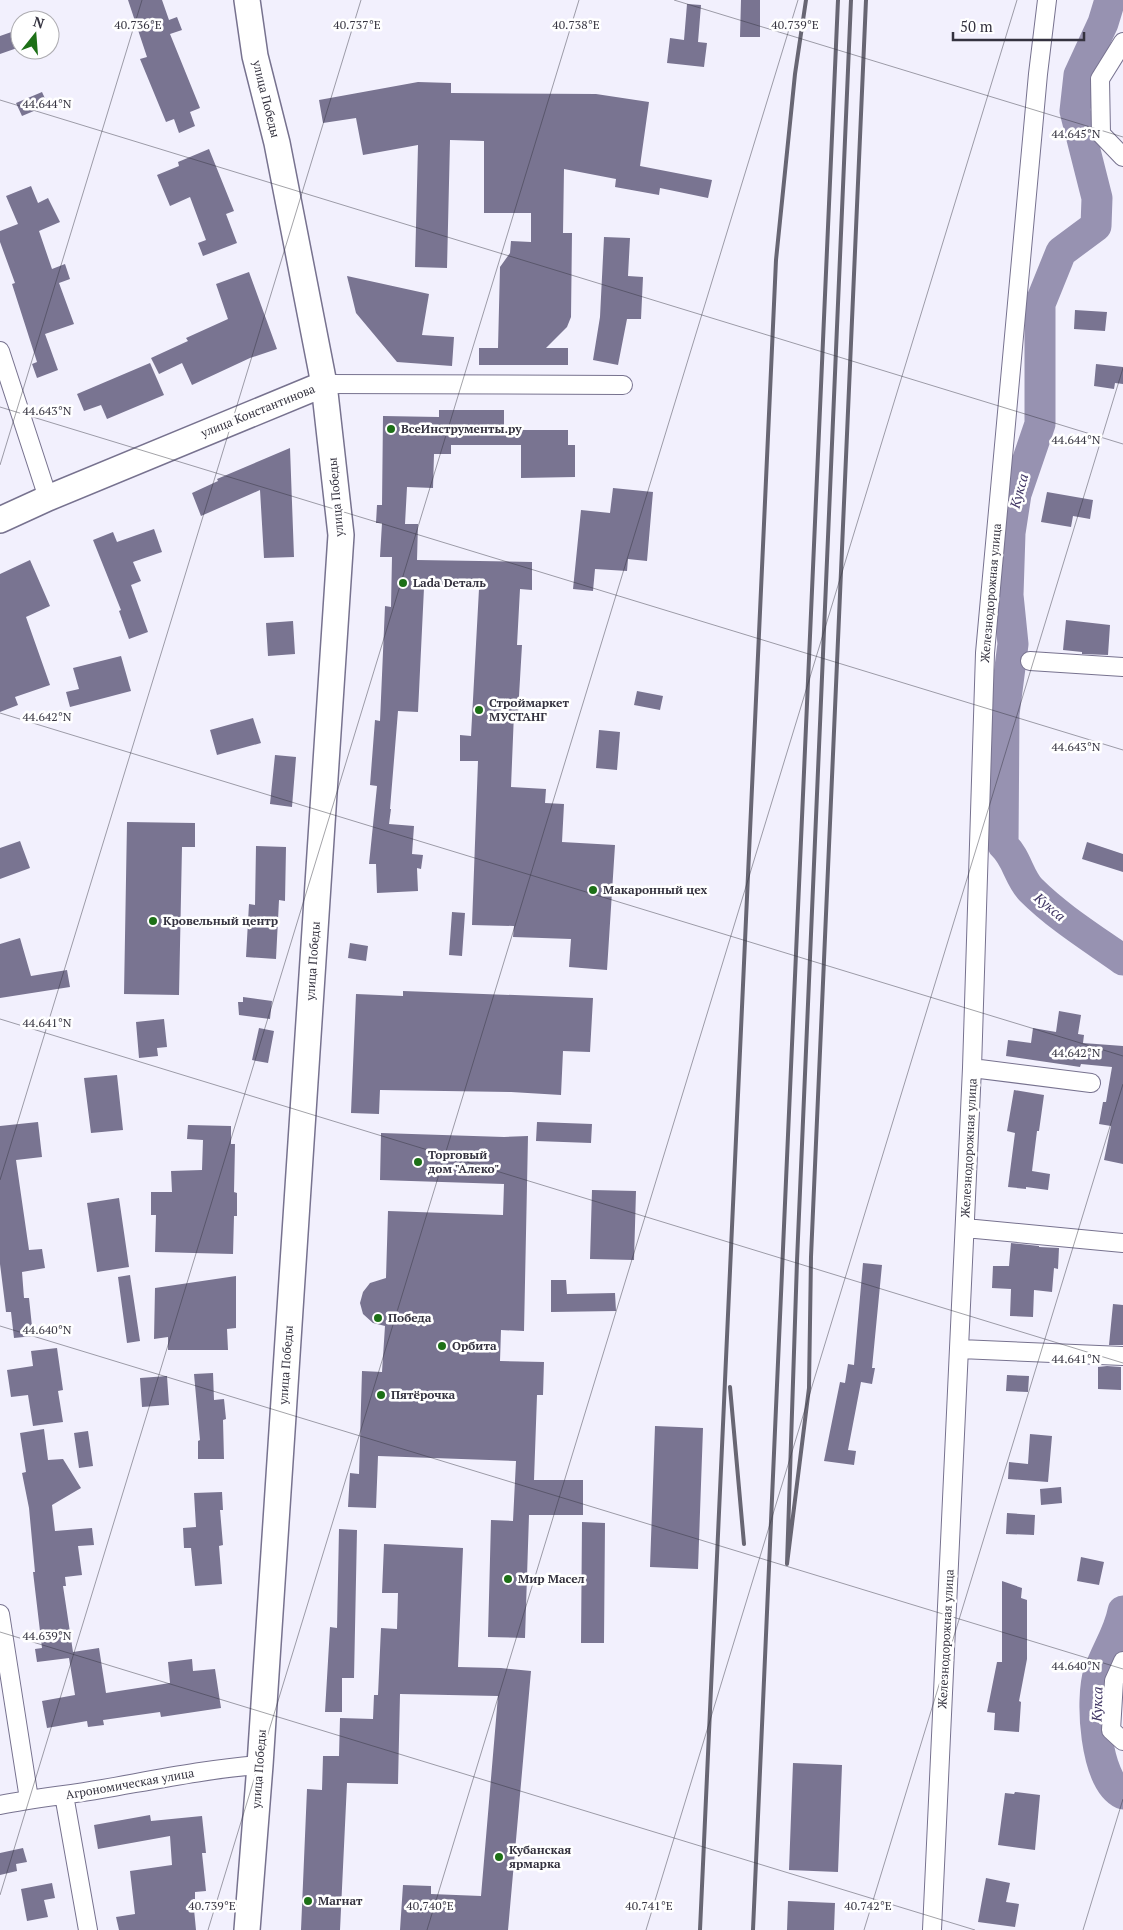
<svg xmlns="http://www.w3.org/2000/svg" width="1123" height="1930" viewBox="0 0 1123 1930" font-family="'PT Serif',serif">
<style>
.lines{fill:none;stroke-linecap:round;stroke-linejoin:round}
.river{stroke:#9792b1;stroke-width:31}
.building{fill:#797491}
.street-casing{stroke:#77728f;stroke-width:20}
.secondary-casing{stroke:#77728f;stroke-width:28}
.street{stroke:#fff;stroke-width:18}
.secondary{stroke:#fff;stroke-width:25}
.rail{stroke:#686673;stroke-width:4}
.ticks{fill:none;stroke:#34323f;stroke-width:1;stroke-opacity:0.45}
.poi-dot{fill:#1d7017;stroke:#fff;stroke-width:2}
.labels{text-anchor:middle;stroke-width:5;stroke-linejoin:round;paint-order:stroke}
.street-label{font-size:12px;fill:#34323f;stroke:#fff}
.poi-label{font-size:12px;font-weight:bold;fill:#34323f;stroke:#fff;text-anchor:start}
.water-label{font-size:14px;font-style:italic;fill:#403664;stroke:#fff}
.ticks-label{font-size:12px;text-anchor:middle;fill:#34323f;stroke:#fff;stroke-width:5;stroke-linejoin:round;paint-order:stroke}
</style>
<rect width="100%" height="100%" fill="#f2f0fd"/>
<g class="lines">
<path class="river" d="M1110,0L1103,23L1079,75L1075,111L1097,198L1096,226L1061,252L1040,304V424L1016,494L1010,533L1008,595L1013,644L1004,714L1003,845C1017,858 1019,878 1031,890C1058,917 1092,938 1123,960
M1123,1611C1119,1633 1106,1651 1099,1672C1090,1698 1095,1781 1123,1794"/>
</g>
<path class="building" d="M128,0H162L169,20L177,17L182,30L170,34L200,108L190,112L195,126L179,133L174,119L166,122L140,59L147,57Z
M741,0H760V37H740Z
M687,4L701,5L698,42L707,43L704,67L667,63L670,38L684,40Z
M20,29V47L0,54V36Z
M418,82L451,83V93L596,94L649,102L640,166L712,180L708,198L660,188L659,195L615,187L616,179L564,169L563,233H572L571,317L567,327L546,348H568V365H479V348H498L500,267L510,253L511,241L531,242V213H484V141L450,140L447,268L415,267L418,145L363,155L356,118L323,123L319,100Z
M42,92L48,105L22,116L16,103Z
M209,149L234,211L226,214L237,243L203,256L198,243L206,240L190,197L170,206L157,175L179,166L178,162Z
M31,186L38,203L48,198L60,222L39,231L52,269L65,264L70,279L59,283L74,324L45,334L58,370L37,378L32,364L37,362L12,284L15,283L0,242V231L18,224L6,196Z
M604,237L630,238L628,276L643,277L641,319H627L618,365L593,360L600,317Z
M249,272L277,349L250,358L192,385L182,363L159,374L151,358L188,341L186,338L228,319L216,284Z
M347,276L429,294L422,335L454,337L452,366L397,362L356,313Z
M1075,310L1107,312L1105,331L1074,329Z
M150,363L164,395L107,419L101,405L84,411L77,394Z
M1096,364L1123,367V384L1115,383L1114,389L1094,386Z
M439,410H504V430H568V445H575V477L521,478V445H451V454H434L433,488L407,487L405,524H418L417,560L532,562V590L520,589L517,645H522L518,713H514L511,787L546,789L545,803L564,804L562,842L615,845L607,970L569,967L571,939L513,937L514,926L472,925L478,761H460V735L471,736L479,589L424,588L418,712L398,711L390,809H391L389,824L414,826L412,854L423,855L421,869L417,868L418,891L377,893L376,864H369L377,786L370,785L375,720L380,721L385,606L391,607L392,557H380L382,523H376L377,505H382L383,416L439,417Z
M290,448L294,557L264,558L260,490L201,516L192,493L218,481L217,479Z
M613,488L653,492L647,561L628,559L627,571L595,569L593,591L573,589L581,510L610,513Z
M1047,492L1093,500L1090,519L1073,516L1071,527L1041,522Z
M154,529L162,552L133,562L141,581L131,585L148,632L129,639L119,611L121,610L93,540L113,532L117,542Z
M30,560L50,606L26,617L50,685L15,697L18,705L0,712V574Z
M1066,620L1110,625L1108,655L1082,654V652L1063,650Z
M293,621L295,654L268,656L266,623Z
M121,656L131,691L70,707L66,692L79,689L73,668Z
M637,691L663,696L660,710L634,705Z
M253,718L261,743L217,755L210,730Z
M599,730L620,732L617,770L596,768Z
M275,755L296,757L292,807L270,804Z
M127,822L195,823V847H182L179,995L124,994Z
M20,841L30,868L0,879V848Z
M1087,842L1123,854V872L1082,859Z
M256,846L286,847L285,901L279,900L276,959L246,957L249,904L255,905Z
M452,912L465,913L462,956L449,955Z
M20,938L31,976L67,970L70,987L0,998V944Z
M350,943L368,946L366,961L348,958Z
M403,991L593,998L590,1052L563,1051L561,1095L511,1092L380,1090L379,1114L351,1113L356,994L403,996Z
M243,997L272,1001L270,1019L239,1015L238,1002H243Z
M1059,1011L1081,1015L1078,1034L1084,1035L1083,1043L1123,1046V1164L1104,1160L1111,1126L1099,1124L1103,1102H1106L1112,1067L1081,1064L1080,1067L1067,1065L1006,1056L1008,1040L1031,1043L1033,1028L1056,1032Z
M164,1019L167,1047L157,1048L158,1056L139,1058L136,1022Z
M259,1028L274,1031L268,1063L252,1060Z
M117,1075L123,1130L91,1133L84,1078Z
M1014,1090L1044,1095L1039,1131H1037L1032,1171L1050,1174L1048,1190L1026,1187V1189L1008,1187L1015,1133L1007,1131Z
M38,1122L42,1157L16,1160L29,1250L42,1249L45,1268L22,1272L24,1298H29L33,1336L14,1338L11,1312H6L0,1264V1126Z
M537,1122L592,1124L591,1143L536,1141Z
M188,1125L231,1126V1144H235L234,1192L237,1193V1216H234L233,1254L155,1252L156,1215H151V1192H172L171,1171L202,1170L203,1140L187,1139Z
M381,1133L504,1137L528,1136L524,1331L501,1330L500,1361L544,1362L543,1395H537L534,1480H583V1515H529L525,1638L488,1637L491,1520L513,1521L516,1461L378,1456L376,1508L348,1507L350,1473L359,1474L362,1371L382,1372L385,1326L373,1323L363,1314L360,1303L363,1292L370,1283L386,1278L388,1211L503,1215L504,1184L380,1180Z
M592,1190L636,1191L634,1260L590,1259Z
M119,1198L129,1267L97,1272L87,1203Z
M1011,1243L1039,1246V1247L1059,1248L1058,1269L1054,1268L1052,1292L1034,1290L1033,1317L1010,1316L1011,1289L992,1288L993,1266H1009Z
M863,1263L882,1265L872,1368H875L872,1384L861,1382L848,1450L856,1451L854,1465L824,1461L840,1382L845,1383L848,1364L854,1365Z
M130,1275L140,1341L127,1343L118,1277Z
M236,1276V1328L227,1329L228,1350H168V1337L154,1339L155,1288Z
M551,1280H566L567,1294L615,1293L616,1311L551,1312Z
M1113,1304L1123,1305V1345H1109Z
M57,1348L63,1390L58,1391L63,1422L33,1426L28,1395L11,1397L7,1370L33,1366L31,1351Z
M1107,1366L1121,1367V1390L1098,1389V1367Z
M213,1373L214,1400L224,1399L226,1419L223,1420L224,1459H198V1441L200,1440L194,1374Z
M1007,1375L1029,1376L1028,1392L1006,1391Z
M167,1376L169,1405L142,1407L140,1378Z
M655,1426L703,1428L698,1569L650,1567Z
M44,1429L48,1460L63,1459L81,1488L52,1505L55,1531L92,1528L94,1545L78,1546L82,1575L65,1577L66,1586H63L73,1652L99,1648L106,1693L170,1683L168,1662L192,1659L193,1671L215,1669L221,1708L161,1717L160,1712L103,1720L104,1725L88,1727L87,1721L47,1728L42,1701L75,1695L69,1658L37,1662L35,1649L42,1648L33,1572H35L29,1508L22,1473L26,1472L20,1433Z
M88,1431L93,1466L79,1468L74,1433Z
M1030,1434L1052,1436L1048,1482L1008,1479L1009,1462L1028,1464Z
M1061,1487L1062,1503L1041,1505L1040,1489Z
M222,1492L223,1510H220L223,1545L219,1546L222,1584L195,1586L191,1548H184L183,1528L196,1527L194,1493Z
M1007,1513L1035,1515L1034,1535L1006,1534Z
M582,1522L605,1523L604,1643H581Z
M339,1529L357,1530L354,1678H342V1712H325L330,1627L337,1628Z
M384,1544L463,1548L458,1667L501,1668L531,1671L508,1930H400L403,1885L431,1886V1894L481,1896L498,1696L400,1694L398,1784L347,1783L340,1930H301L307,1789L322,1790L323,1756H339L340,1718L373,1719L374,1695H378L381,1628L397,1629L398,1593H382Z
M1081,1557L1104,1562L1099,1585L1077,1581Z
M1002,1581L1022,1588L1021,1598L1027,1600V1659L1019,1701L1021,1702L1019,1732L994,1730L995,1713L987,1712L997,1662H1002Z
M793,1763L842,1765L838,1872L789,1870Z
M1015,1792L1040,1795L1035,1850L998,1845L1005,1793L1014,1794Z
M150,1815L151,1821L202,1816L206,1853H202L206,1891L195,1892V1899H193L196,1930H119L116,1917L135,1914L130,1871L172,1865L170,1836L98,1849L94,1825Z
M23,1848L27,1862L16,1864L17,1871L0,1875V1853Z
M986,1878L1010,1883L1006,1902L1019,1904L1015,1927L978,1922Z
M52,1883L55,1898L44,1900L48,1917L27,1921L21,1889Z
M788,1901L835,1903L834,1930H787Z"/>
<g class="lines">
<g class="street-casing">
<path id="street" d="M1123,42L1100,79L1101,134L1123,157
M0,351L48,498
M324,384L623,385
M1030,661L1123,667
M972,1068L1091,1083
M965,1228L1123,1243
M960,1349L1123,1356
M0,1614L29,1799
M1123,1661L1114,1681L1111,1730L1123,1741
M64,1795L88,1930
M0,1805C34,1798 68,1795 102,1789C154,1780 207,1769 260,1765
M932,1930L972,1068L985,653L1038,74L1047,0"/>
</g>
<g class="secondary-casing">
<path id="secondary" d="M247,0L255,56L277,143L324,384L341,535L260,1765L247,1930
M0,520L48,498L324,384"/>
</g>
<use href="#street" class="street"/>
<use href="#secondary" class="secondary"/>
<path class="rail" d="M851,0L797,1261L787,1564L809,1388L811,1257L866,0
M730,1387L744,1544
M700,1930L776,260L795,74L806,0
M753,1930L838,0"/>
</g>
<path class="ticks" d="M674,0L1123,137M0,100L1123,444M0,407L1123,750M0,465L142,0M0,713L1123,1056M0,1019L1123,1363M0,1180L361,0M0,1326L1123,1669M0,1632L975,1930M0,1895L579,0M208,1930L798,0M427,1930L1017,0M646,1930L1123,368M864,1930L1123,1084M1083,1930L1123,1799"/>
<g class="poi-dot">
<circle cx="391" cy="429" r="5"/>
<circle cx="403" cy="583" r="5"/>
<circle cx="479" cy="710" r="5"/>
<circle cx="593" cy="890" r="5"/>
<circle cx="153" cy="921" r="5"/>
<circle cx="418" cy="1162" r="5"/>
<circle cx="378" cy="1318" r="5"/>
<circle cx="442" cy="1346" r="5"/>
<circle cx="381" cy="1395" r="5"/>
<circle cx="508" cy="1579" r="5"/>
<circle cx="499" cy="1857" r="5"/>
<circle cx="308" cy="1901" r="5"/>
</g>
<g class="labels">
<g class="street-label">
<text transform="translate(266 99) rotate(76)" y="4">улица Победы</text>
<text transform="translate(258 411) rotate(-22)" y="4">улица Константинова</text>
<text transform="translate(336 497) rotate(-95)" y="4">улица Победы</text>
<text transform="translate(991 593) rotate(-85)" y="4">Железнодорожная улица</text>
<text transform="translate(313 961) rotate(-86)" y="4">улица Победы</text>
<text transform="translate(969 1148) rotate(-87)" y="4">Железнодорожная улица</text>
<text transform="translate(286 1365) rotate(-86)" y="4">улица Победы</text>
<text transform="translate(946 1639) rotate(-87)" y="4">Железнодорожная улица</text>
<text transform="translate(259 1769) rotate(-86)" y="4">улица Победы</text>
<text transform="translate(130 1784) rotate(-10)" y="4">Агрономическая улица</text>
</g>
<g class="poi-label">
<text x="401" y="433">ВсеИнструменты.ру</text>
<text x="413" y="587">Lada Dеталь</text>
<text x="489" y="707">Строймаркет<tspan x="489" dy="14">МУСТАНГ</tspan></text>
<text x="603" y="894">Макаронный цех</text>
<text x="163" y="925">Кровельный центр</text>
<text x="428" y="1159">Торговый<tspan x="428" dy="14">дом "Алеко"</tspan></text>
<text x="388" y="1322">Победа</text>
<text x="452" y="1350">Орбита</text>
<text x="391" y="1399">Пятёрочка</text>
<text x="518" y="1583">Мир Масел</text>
<text x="509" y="1854">Кубанская<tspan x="509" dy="14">ярмарка</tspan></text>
<text x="318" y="1905">Магнат</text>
</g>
<g class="water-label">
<text transform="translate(1019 491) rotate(-75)" y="5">Кукса</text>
<text transform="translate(1050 907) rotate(40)" y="5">Кукса</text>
<text transform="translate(1097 1704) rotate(-88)" y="5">Кукса</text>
</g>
</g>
<g class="ticks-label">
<text x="138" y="29">40.736°E</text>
<text x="357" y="29">40.737°E</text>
<text x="576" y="29">40.738°E</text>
<text x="795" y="29">40.739°E</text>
<text x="47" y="108">44.644°N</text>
<text x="1076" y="138">44.645°N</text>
<text x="47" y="415">44.643°N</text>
<text x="1076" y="444">44.644°N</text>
<text x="47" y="721">44.642°N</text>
<text x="1076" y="751">44.643°N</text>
<text x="47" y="1027">44.641°N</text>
<text x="1076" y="1057">44.642°N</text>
<text x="47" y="1334">44.640°N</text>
<text x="1076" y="1363">44.641°N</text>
<text x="47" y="1640">44.639°N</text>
<text x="1076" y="1670">44.640°N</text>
<text x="212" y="1910">40.739°E</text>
<text x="430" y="1910">40.740°E</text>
<text x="649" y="1910">40.741°E</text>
<text x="868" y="1910">40.742°E</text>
</g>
<g transform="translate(35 35) rotate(17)"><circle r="24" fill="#ffffff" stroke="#aeadb2"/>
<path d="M0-4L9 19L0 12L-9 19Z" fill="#1d7017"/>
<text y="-8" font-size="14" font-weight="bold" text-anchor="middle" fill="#34323f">N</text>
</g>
<path d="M953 32v8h131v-8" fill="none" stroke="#34323f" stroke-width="2.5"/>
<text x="960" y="32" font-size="15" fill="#34323f" stroke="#ffffff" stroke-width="4" paint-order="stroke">50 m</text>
</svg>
